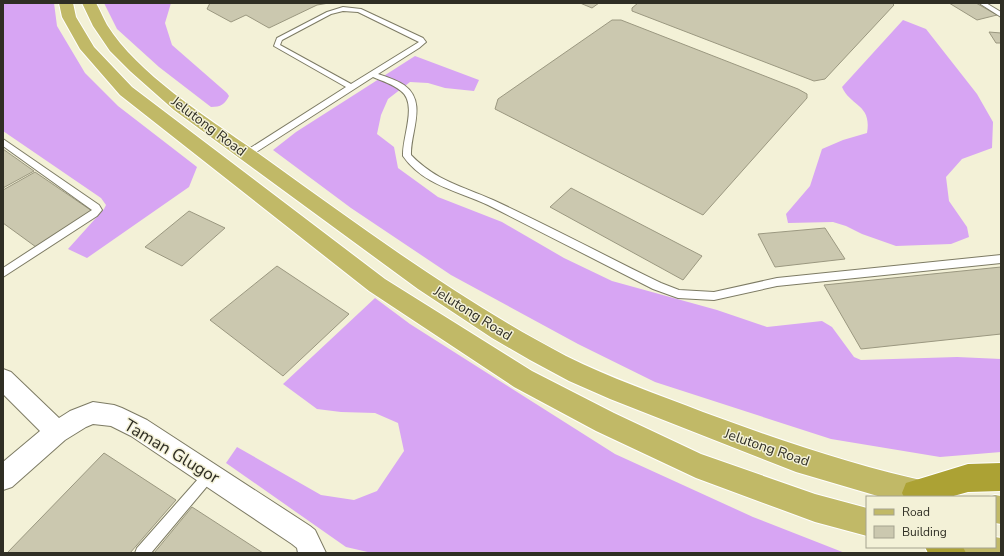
<svg xmlns="http://www.w3.org/2000/svg" width="1004" height="556" viewBox="0 0 1004 556" font-family="'Nunito Sans',sans-serif">
<style>
.forest{fill:#d7a5f3}
.building{fill:#cbc8af;stroke:#9b9880}
.lines{fill:none;stroke-linecap:round;stroke-linejoin:round}
.service-casing{stroke:#7d7b64;stroke-width:2}
.minor-casing{stroke:#7d7b64;stroke-width:2}
.primary-casing{stroke:#fff;stroke-width:2}
.trunk-casing{stroke:#fff;stroke-width:2}
.service{fill:#fff;fill-rule:evenodd}
.minor{fill:#fff;fill-rule:evenodd}
.primary{fill:#c1b967;fill-rule:evenodd}
.trunk{fill:#aca234;fill-rule:evenodd}
.labels{text-anchor:middle;stroke-width:3;stroke-linejoin:round;paint-order:stroke}
.street-label{font-size:14px;fill:#2f2e24;stroke:#f3f1d7}
.near-street-label{font-size:17px;fill:#2f2e24;stroke:#f3f1d7}
</style>
<rect width="100%" height="100%" fill="#f3f1d7"/>
<path class="forest" d="M3,3H54L57,26L85,73L118,106L197,167L189,187L87,258L68,249L104,209L106,205L101,198L3,131Z
M104,3H171L165,23L172,45L227,93L229,96C225,104 221,107 211,107L159,67L117,29Z
M903,20L926,29L977,94L993,122L992,148L962,159L946,177L949,201L967,227L969,237L951,244L896,246L862,234L846,226L833,222L788,223L786,214L810,186L822,149L843,140L867,133C872,104 851,107 842,87Z
M415,56L479,80L474,91L445,88L428,83L410,82L388,99L381,115L377,134L394,147L398,168L438,197L502,222L564,258L612,281L717,310L767,327L822,321L832,327L854,357L861,360L957,357L1001,359V452L940,457L831,439L655,382L578,344L451,275L351,208L273,150L296,132Z
M375,298L410,324L615,454L753,517L845,553H372L346,547L226,463L237,447L321,495L354,500L377,491L404,451L398,423L375,413L341,412L317,409L283,384Z"/>
<path class="building" d="M210,3H329L317,5L269,28L246,15L231,22L207,9Z
M580,3H599L592,8Z
M638,3H892L894,5L825,79L814,81L632,11V8Z
M949,3H976L997,15L977,20Z
M612,20H621L798,89L807,94V98L703,215L495,109L498,99Z
M989,32L1001,33V43H996Z
M3,149L34,171L3,188Z
M35,172L92,211L36,247L3,223V190Z
M571,188L702,256L683,280L550,207Z
M189,211L225,228L182,266L145,247Z
M825,228L845,259L775,267L758,234Z
M277,266L349,314L283,376L210,320Z
M1001,267V334L861,349L824,285Z
M104,453L176,500L130,553H7Z
M192,507L263,553H154Z"/>
<g class="lines">
<g class="service-casing">
<path id="service" d="M979,3H986L1001,12V17Z
M343,7L361,9L423,38L426,42L419,48L378,74C387,77 396,80 404,85C428,102 410,132 411,155C436,181 462,186 493,200C550,226 605,256 661,283L679,290L714,292L777,278L1001,255V263L777,286L714,300L678,298L653,289C598,261 543,233 488,205C458,191 423,185 403,156C402,137 418,104 401,91C393,84 382,81 373,77L250,156H244L243,154L244,152L346,87L274,46L277,38L327,12ZM343,11L358,12L419,42L351,84L280,45L282,40L331,14Z
M3,139L99,205L102,210L97,216L3,277V268L92,210L3,146Z
M210,468L214,470L216,474L214,478L151,553H135L137,548L206,470Z"/>
</g>
<g class="minor-casing">
<path id="minor" d="M3,369L11,372L59,418L70,411L93,402L114,405L122,408L147,420L310,526L315,530L326,553H298L297,548L292,544L131,436L111,426L93,424L86,427L65,440L12,487L3,490V462L40,431L3,394Z"/>
</g>
<g class="primary-casing">
<path id="primary" d="M59,3H73L76,17L94,47L132,87L385,279L532,371L614,413L701,454L815,494L867,508V536L815,522L696,478L596,431L514,387L369,291L120,95L80,49L62,17Z
M82,3H96C100,10 103,18 107,25C140,78 218,124 269,161C365,230 461,301 566,356C610,378 657,394 703,412C779,440 855,466 934,483L944,487L948,497H881L796,472L610,399L569,381L530,360L492,338L418,289L174,110L130,71L110,51L93,26Z
M995,495L1001,496V524L995,523V497H989Z
M995,537L1001,538V553H959L956,547H995Z"/>
</g>
<g class="trunk-casing">
<path id="trunk" d="M1001,463V491L968,492L950,497H904L902,493L906,483L968,464Z
M925,547H963L966,553H928Z"/>
</g>
<use href="#service" class="service"/>
<use href="#minor" class="minor"/>
<use href="#primary" class="primary"/>
<use href="#trunk" class="trunk"/>
</g>
<g class="labels">
<g class="street-label">
<text transform="translate(209 126) rotate(37)" y="5">Jelutong Road</text>
<text transform="translate(473 313) rotate(32)" y="5">Jelutong Road</text>
<text transform="translate(767 447) rotate(19)" y="5">Jelutong Road</text>
</g>
<g class="near-street-label">
<text transform="translate(172 451) rotate(31)" y="6">Taman Glugor</text>
</g>
</g>
<rect width="1004" height="556" fill="none" stroke="#2f2e24" stroke-width="8"/>
<rect x="866" y="496" width="130" height="52" fill="#f3f1d7" stroke="#a5a38f"/>
<rect x="874" y="509" width="20" height="6" fill="#c1b967" stroke="#a5a38f"/>
<text x="902" y="516" font-size="12" fill="#2f2e24">Road</text>
<rect x="874" y="526" width="20" height="12" fill="#cbc8af" stroke="#a5a38f"/>
<text x="902" y="536" font-size="12" fill="#2f2e24">Building</text>
</svg>
